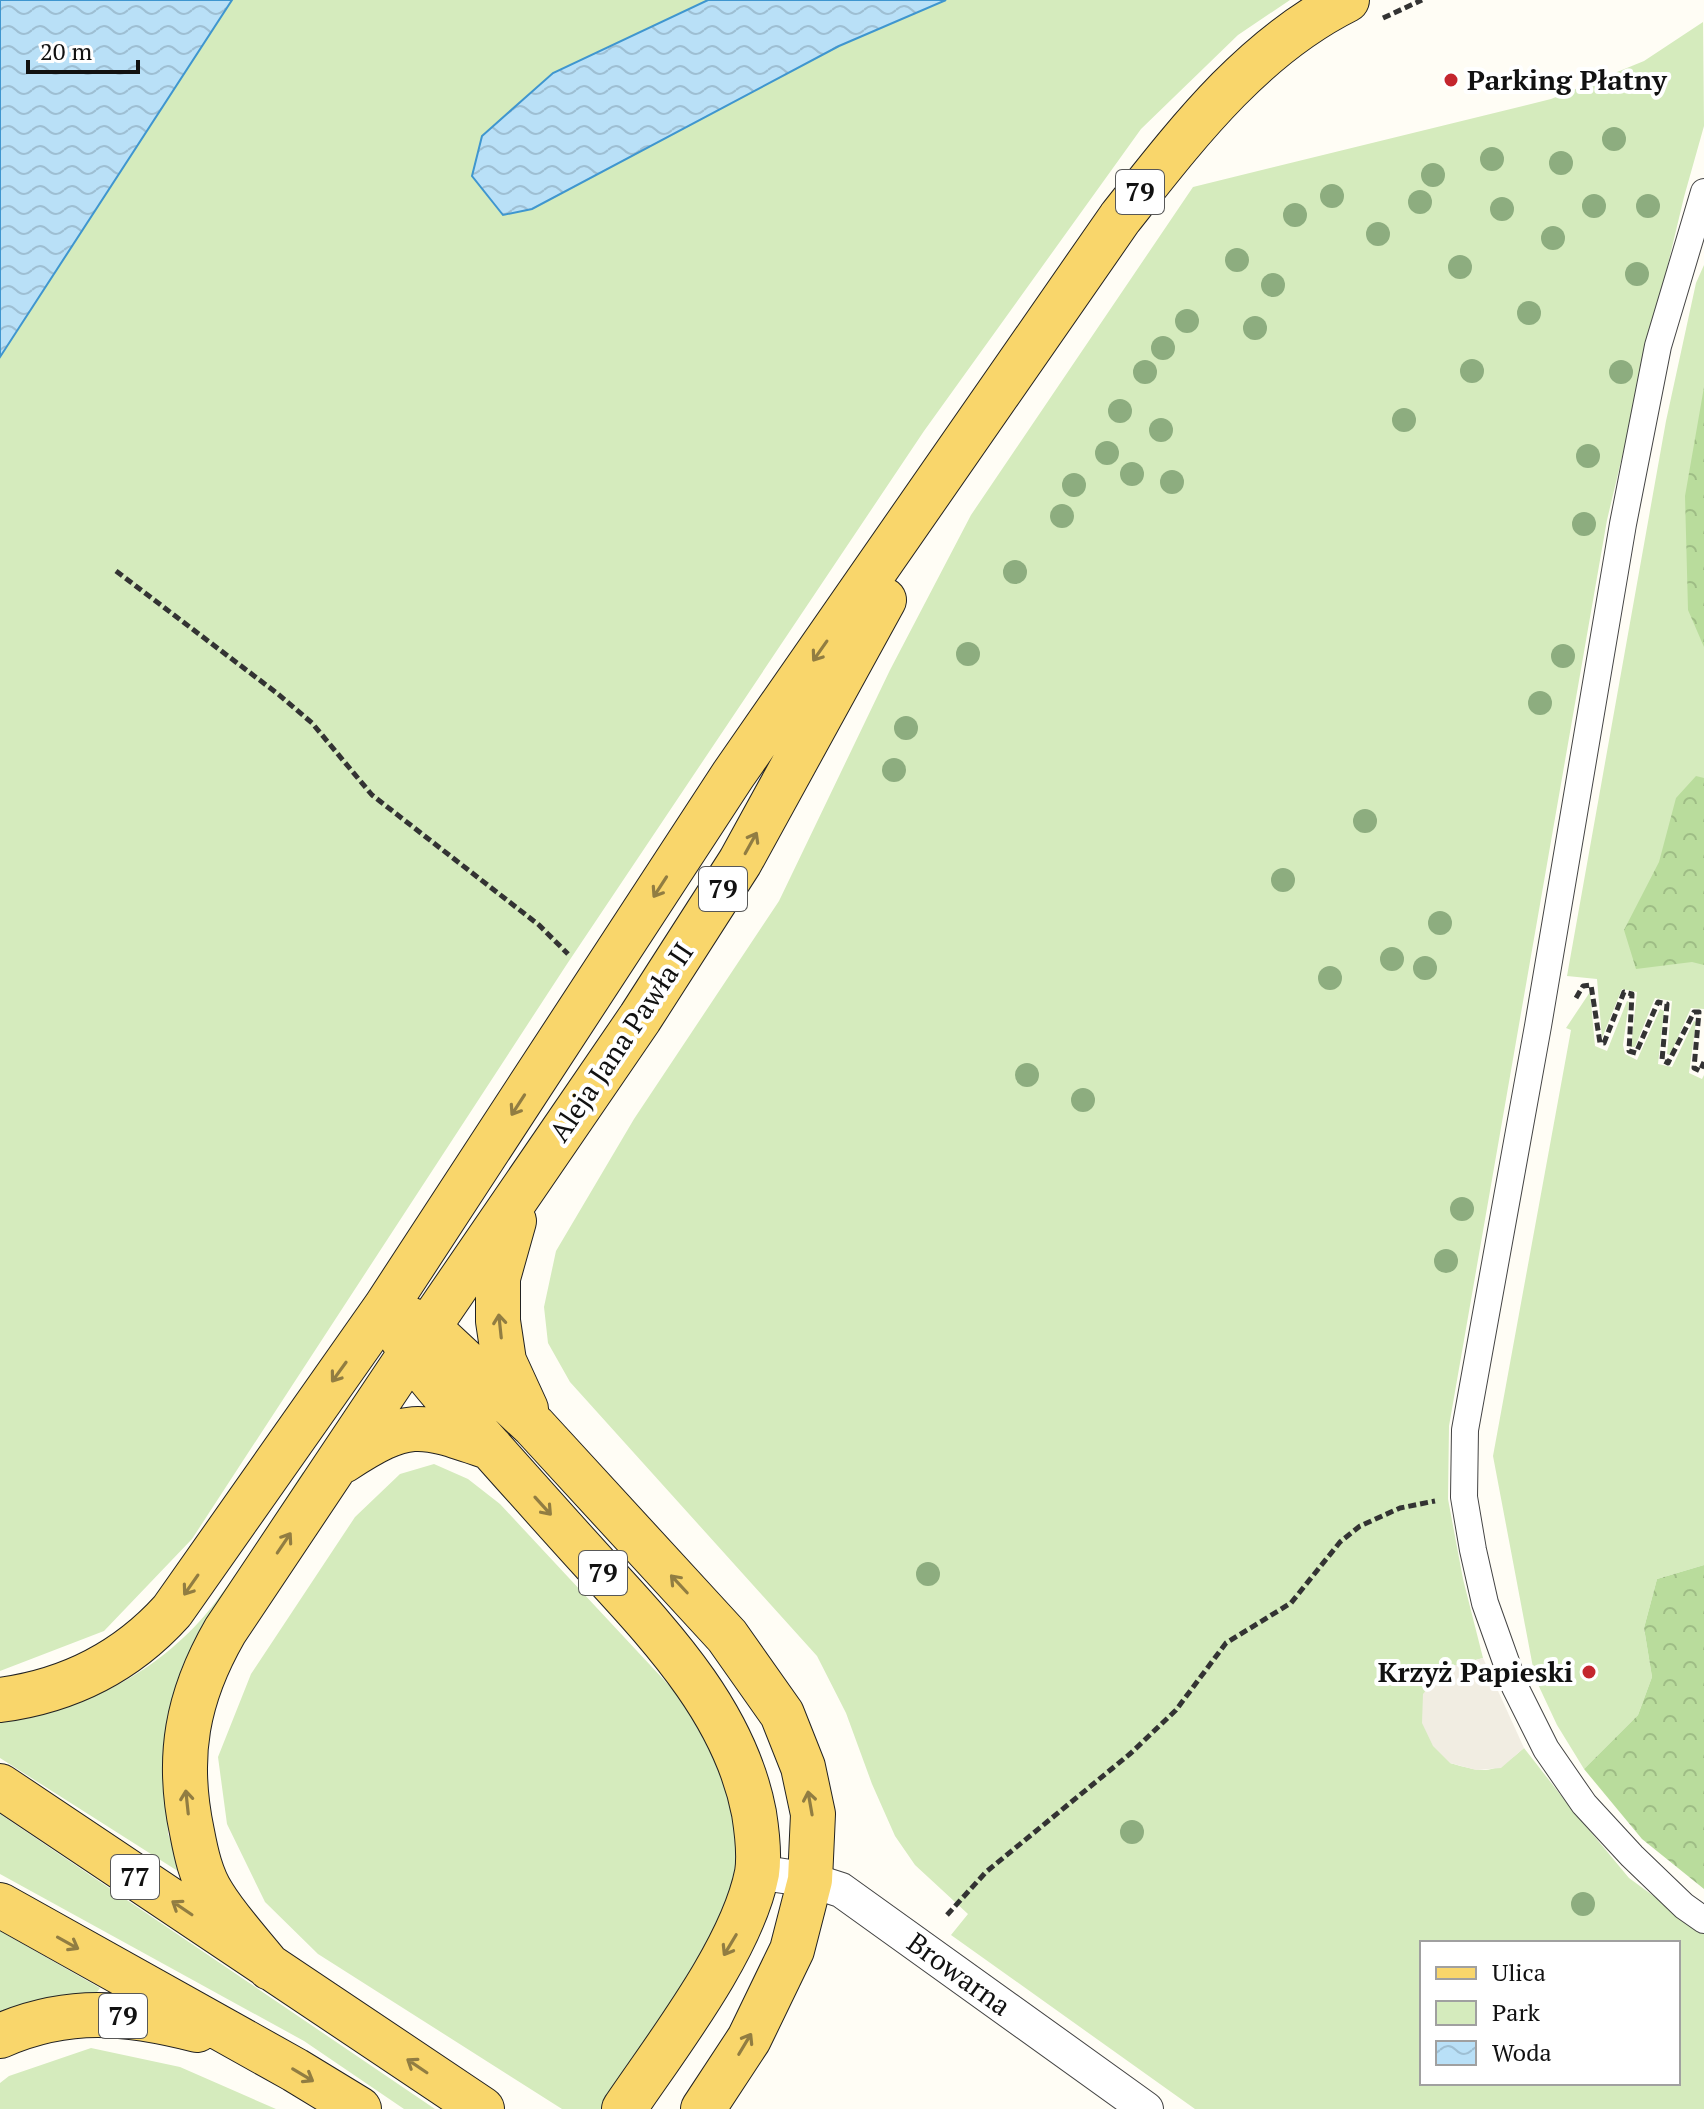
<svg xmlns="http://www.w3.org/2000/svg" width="1704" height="2109" viewBox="0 0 1704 2109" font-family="'PT Serif',serif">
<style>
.green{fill:#d5ebbd;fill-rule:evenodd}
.forest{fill:url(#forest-crowns)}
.plaza{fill:#f1ede2}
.water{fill:url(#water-waves);stroke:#3f96cf;stroke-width:2}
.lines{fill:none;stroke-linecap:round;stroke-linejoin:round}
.pedestrian-casing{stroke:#444;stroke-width:28}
.minor-casing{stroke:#444;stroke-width:36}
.primary-casing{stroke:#222;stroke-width:46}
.path{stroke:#333;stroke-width:5;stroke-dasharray:8 4;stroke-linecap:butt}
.pedestrian{stroke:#fff;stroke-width:26}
.minor{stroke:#fff;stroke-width:34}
.primary{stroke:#f9d66b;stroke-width:44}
.tree{fill:#8dad7f}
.oneway{stroke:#917d42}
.poi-dot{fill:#c4262e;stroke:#fff;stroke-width:3}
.labels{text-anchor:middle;stroke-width:8;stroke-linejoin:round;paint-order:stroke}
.shield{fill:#fff;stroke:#585858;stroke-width:2}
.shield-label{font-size:26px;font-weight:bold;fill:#111}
.poi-label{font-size:28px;font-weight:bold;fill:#111;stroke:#fff;text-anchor:start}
.street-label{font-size:28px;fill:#111;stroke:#fff}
</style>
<defs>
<pattern id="forest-crowns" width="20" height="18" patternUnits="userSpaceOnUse" patternTransform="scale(2)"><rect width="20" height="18" fill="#b9dc9c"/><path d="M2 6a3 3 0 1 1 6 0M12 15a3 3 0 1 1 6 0" fill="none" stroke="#9ebc85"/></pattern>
<pattern id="water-waves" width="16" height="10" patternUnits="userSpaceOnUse" patternTransform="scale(2)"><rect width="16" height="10" fill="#b9e0f7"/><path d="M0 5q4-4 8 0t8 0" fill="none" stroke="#9ebfd3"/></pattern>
</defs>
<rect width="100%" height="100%" fill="#fffdf5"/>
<path class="green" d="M232,0H708L553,73L503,215L532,209L839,46L946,0H1290L1238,35L1141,129L924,431L567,964L192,1539L104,1631L0,1671V357Z
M1703,22L1704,126L1684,197L1607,520L1449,1426L1448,1499L1463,1579L1483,1658L1453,1666L1450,1763C1488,1774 1494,1774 1524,1748L1570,1807L1629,1878L1704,1933V2109H1195L951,1935L968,1914L915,1865L895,1836L872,1784L846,1713L817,1656L570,1382L548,1343L544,1307L556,1251L634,1119L779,901L890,670L971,515L1193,187L1551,99L1644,61ZM1422,1943H1678V2083H1422Z
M1704,265V1009L1691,1008L1670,1055L1667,1054L1672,1001L1655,998L1635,1047H1631L1637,992L1622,989L1602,1038L1597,979L1567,976L1666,421L1696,283Z
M1590,992L1595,1046L1607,1051L1627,1001L1629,1002L1623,1045L1625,1054L1637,1060L1660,1009L1664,1011L1658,1064L1672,1067L1694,1021L1696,1022L1689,1073L1702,1079L1704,1075V1565L1657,1579L1644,1628L1652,1677L1638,1715L1584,1769L1557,1725L1535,1678L1493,1456L1571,1030L1566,1028Z
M434,1464L468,1479L500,1504L692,1710L737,1782L743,1873L712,1952L610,2109H562L318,1954L265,1902L227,1824L218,1757L251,1674L355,1517L400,1474Z
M303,1472L314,1480L167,1796L168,1834L184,1875L0,1758V1719C82,1714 164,1669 214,1604C246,1562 274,1516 303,1472Z
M0,1814L435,2109H404L304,2041L0,1874Z
M0,1931L100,1988L92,1999L0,2019Z
M91,2048L180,2067L276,2109H0V2083L9,2076Z"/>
<path class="forest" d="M1704,387V647L1688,610L1685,496Z
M1696,776L1704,778V965L1692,962L1636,969L1624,930L1659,862L1676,798Z
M1704,1565V1889L1642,1839L1584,1769L1638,1715L1652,1677L1644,1628L1657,1579Z"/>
<path class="plaza" d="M1483,1658L1524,1748L1501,1768L1476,1770L1450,1763L1433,1746L1422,1723L1423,1694L1440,1673L1453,1666Z"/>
<path class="water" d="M0,0H232L0,357Z
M708,0H946L839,46L532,209L503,215L472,176L482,136L553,73Z"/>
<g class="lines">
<g class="pedestrian-casing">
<path id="pedestrian" d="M1704,192L1658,346L1623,524L1538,1026L1465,1430L1464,1497L1473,1550L1485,1603L1515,1687L1546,1749L1584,1804L1632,1856L1684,1906L1704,1920"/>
</g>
<g class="minor-casing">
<path id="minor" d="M757,1872L810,1880L841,1890L1146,2109"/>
</g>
<g class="primary-casing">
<path id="primary" d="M514,1221L498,1278V1321L504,1361L526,1409
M402,1316L428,1327L534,1426L727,1636L782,1714L803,1767L813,1814L810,1880L792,1950L749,2039L703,2109
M396,1328C416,1365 445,1396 473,1428C513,1473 553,1518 594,1563C661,1636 735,1713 754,1813C757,1832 760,1854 757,1873C742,1949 668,2044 624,2109
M343,1461C409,1418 419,1423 491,1448
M0,1700C68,1691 126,1662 172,1611L385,1308L733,775L1120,218C1185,136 1251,48 1347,0
M0,1786L482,2109
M0,1905L295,2070L359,2109
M270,1968C251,1944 229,1921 213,1895C201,1877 196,1853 192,1832C176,1757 187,1697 225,1631L410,1354L640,1018L740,862L884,600
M0,2036C68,2006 127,2012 197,2030"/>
</g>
<path class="path" d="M1383,18L1422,0
M116,571L278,694L312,723L372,795L539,925L568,954
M1576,998L1583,986L1591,985L1600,1043H1604L1624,992L1632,994L1629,1051L1636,1053L1658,1002L1667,1004L1662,1060L1668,1063L1694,1012H1699L1694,1068L1700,1071L1704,1062
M947,1915L986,1872L1131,1753L1176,1710L1226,1643L1291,1603L1340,1542L1360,1526L1400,1508L1435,1501"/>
<use href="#pedestrian" class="pedestrian"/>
<use href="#minor" class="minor"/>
<use href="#primary" class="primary"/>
</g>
<g class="tree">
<circle cx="1614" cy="139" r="12"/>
<circle cx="1492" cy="159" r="12"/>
<circle cx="1561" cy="163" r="12"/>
<circle cx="1433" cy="175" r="12"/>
<circle cx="1332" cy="196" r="12"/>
<circle cx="1420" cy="202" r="12"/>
<circle cx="1594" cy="206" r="12"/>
<circle cx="1648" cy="206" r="12"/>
<circle cx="1502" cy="209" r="12"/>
<circle cx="1295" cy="215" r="12"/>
<circle cx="1378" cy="234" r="12"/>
<circle cx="1553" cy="238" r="12"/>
<circle cx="1237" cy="260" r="12"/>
<circle cx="1460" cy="267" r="12"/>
<circle cx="1637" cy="274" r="12"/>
<circle cx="1273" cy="285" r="12"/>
<circle cx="1529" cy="313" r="12"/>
<circle cx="1187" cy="321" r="12"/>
<circle cx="1255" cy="328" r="12"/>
<circle cx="1163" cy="348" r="12"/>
<circle cx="1472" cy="371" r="12"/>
<circle cx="1145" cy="372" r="12"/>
<circle cx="1621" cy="372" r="12"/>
<circle cx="1120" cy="411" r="12"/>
<circle cx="1404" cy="420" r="12"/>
<circle cx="1161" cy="430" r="12"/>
<circle cx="1107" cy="453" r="12"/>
<circle cx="1588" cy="456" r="12"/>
<circle cx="1132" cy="474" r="12"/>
<circle cx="1172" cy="482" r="12"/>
<circle cx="1074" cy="485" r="12"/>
<circle cx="1062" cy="516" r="12"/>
<circle cx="1584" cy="524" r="12"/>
<circle cx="1015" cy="572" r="12"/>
<circle cx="968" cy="654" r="12"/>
<circle cx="1563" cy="656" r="12"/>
<circle cx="1540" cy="703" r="12"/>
<circle cx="906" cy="728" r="12"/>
<circle cx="894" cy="770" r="12"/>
<circle cx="1365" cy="821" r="12"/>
<circle cx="1283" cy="880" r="12"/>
<circle cx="1440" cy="923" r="12"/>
<circle cx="1392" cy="959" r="12"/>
<circle cx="1425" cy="968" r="12"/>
<circle cx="1330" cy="978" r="12"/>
<circle cx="1027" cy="1075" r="12"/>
<circle cx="1083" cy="1100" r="12"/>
<circle cx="1462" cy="1209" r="12"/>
<circle cx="1446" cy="1261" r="12"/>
<circle cx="928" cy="1574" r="12"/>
<circle cx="1132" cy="1832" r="12"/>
<circle cx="1583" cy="1904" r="12"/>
</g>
<defs><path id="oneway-shaft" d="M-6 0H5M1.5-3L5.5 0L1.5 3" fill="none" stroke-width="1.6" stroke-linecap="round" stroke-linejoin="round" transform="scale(2)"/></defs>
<g class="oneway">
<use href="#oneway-shaft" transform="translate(820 651) rotate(125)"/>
<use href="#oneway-shaft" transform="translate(751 843) rotate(-61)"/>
<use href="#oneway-shaft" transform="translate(660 887) rotate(123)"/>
<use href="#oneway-shaft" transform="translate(518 1105) rotate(123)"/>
<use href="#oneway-shaft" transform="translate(500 1326) rotate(-96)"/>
<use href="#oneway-shaft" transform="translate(339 1372) rotate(126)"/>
<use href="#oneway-shaft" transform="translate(543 1506) rotate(48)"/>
<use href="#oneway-shaft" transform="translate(284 1543) rotate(-56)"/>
<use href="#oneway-shaft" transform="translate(679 1584) rotate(-133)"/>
<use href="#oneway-shaft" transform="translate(191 1585) rotate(125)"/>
<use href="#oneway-shaft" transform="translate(187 1802) rotate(-96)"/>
<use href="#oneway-shaft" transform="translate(810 1803) rotate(-100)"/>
<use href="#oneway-shaft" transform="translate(182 1908) rotate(-146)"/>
<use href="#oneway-shaft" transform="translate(68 1943) rotate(29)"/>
<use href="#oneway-shaft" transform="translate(730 1945) rotate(121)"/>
<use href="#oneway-shaft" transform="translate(745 2044) rotate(-59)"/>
<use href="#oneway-shaft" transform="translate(417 2066) rotate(-146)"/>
<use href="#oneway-shaft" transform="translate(303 2075) rotate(31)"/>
</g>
<g class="poi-dot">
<circle cx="1451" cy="80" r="8"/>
<circle cx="1589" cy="1672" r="8"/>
</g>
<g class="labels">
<g class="shield">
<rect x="1116" y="170" width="48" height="44" rx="6"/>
<rect x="699" y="867" width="48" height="44" rx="6"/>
<rect x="579" y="1551" width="48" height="44" rx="6"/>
<rect x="111" y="1855" width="48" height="44" rx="6"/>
<rect x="99" y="1994" width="48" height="44" rx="6"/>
</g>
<g class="shield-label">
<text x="1140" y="201">79</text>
<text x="723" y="898">79</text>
<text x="603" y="1582">79</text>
<text x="135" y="1886">77</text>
<text x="123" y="2025">79</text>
</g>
<g class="poi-label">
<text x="1467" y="90">Parking Płatny</text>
<text x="1573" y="1682" text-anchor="end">Krzyż Papieski</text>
</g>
<g class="street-label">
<text transform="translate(621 1042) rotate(-56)" y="10">Aleja Jana Pawła II</text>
<text transform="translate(959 1974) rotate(36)" y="10">Browarna</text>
</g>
</g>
<rect x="1420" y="1941" width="260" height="144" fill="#ffffff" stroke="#a0a0a0" stroke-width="2"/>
<rect x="1436" y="1967" width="40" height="12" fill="#f9d66b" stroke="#a0a0a0" stroke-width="2"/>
<text x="1492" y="1981" font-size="24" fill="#111111">Ulica</text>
<rect x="1436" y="2001" width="40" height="24" fill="#d5ebbd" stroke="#a0a0a0" stroke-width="2"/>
<text x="1492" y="2021" font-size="24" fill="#111111">Park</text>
<rect x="1436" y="2041" width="40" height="24" fill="url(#water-waves)" stroke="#a0a0a0" stroke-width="2"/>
<text x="1492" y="2061" font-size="24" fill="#111111">Woda</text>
<path d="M28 60v12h110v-12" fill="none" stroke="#111111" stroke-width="4"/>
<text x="40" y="60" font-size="24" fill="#111111" stroke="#ffffff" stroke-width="6" paint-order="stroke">20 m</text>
</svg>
